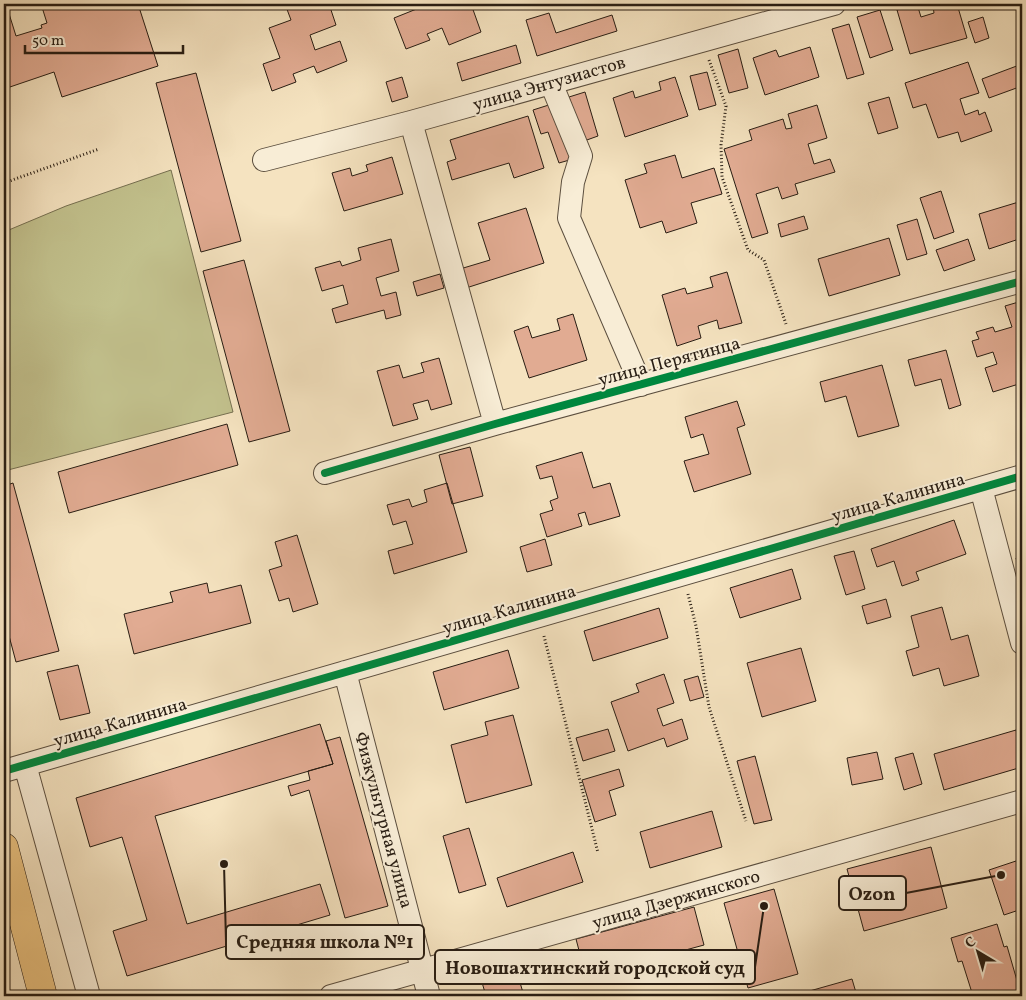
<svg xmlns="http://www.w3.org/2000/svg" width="1026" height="1000" viewBox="0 0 1026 1000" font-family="Vollkorn,serif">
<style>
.green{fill:#c2c18d;stroke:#756f50}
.building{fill:#e1ab92;stroke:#281d13}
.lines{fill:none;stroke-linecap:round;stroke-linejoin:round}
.minor-casing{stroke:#5b4e3e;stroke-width:24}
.major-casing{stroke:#281d13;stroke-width:29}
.path{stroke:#281d13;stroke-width:3;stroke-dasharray:1 2.5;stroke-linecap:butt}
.minor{stroke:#f8edd6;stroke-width:22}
.major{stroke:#eac280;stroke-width:28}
.cycleway-casing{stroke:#f8edd6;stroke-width:11}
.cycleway{stroke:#00873e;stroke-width:8}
.labels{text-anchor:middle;stroke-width:4;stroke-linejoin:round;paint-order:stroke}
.street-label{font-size:18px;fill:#281d13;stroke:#f8edd6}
.leader{fill:none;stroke:#281d13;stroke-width:2}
.callout-dot{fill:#281d13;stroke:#f8edd6;stroke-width:2}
.callout{fill:#f8edd6;stroke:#281d13;stroke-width:2}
.callout-label{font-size:19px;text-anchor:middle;font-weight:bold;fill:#281d13}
</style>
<rect width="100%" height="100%" fill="#f5e3c0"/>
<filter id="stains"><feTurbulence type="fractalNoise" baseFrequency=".004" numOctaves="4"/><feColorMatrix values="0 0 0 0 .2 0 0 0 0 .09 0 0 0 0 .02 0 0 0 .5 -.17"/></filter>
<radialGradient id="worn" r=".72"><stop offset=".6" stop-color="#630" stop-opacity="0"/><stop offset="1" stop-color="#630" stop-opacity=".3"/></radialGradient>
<path class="green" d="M171,170L233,412L4,471V232L66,206Z"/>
<path class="building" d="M4,4H6L16,36L42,28L41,25L47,23L41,4H138L158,66L62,97L54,72L4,89Z
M285,4H329L336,25L310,35L315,50L340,41L347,61L317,73L314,66L293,74L296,82L272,91L263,64L280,58L269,28L291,20Z
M417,4H453L455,9L471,4L481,32L449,45L442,28L427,34L430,40L406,49L394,18L419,8Z
M917,4L921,17L934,13L933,6L940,4H957L967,38L910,54L897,10Z
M880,10L893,50L870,58L857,17Z
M549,13L556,33L612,15L617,31L537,56L526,20Z
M983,17L989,38L975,43L968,22Z
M849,24L864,74L847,79L832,29Z
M516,45L521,63L462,81L457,63Z
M810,47L819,77L765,95L753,58L776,50L779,57Z
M738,49L748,88L729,93L718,55Z
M968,62L979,93L960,99L965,115L978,110L979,115L985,112L992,131L961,142L958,132L938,138L926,104L913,108L905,83Z
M1022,64V86L989,98L982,79Z
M707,72L716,105L699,110L690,76Z
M196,73L241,241L201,252L156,83Z
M402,77L408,97L392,102L386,82Z
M675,77L688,116L625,137L613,98L633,91L635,98L661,90L659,82Z
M585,92L598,136L584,141L569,97Z
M889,97L898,128L878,134L868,103Z
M555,103L573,159L559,163L548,132L541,134L533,110Z
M817,105L827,138L808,144L814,164L830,159L835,172L795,184L798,194L782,199L778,187L756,194L768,233L752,238L724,149L752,140L749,130L783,119L786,129L792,128L788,114Z
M528,116L544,168L514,178L509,163L452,180L447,162L456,159L450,140Z
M675,155L682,178L714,168L722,194L691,203L697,223L666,233L662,221L640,228L625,180L647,173L644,164Z
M392,157L403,194L344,211L332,173L350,168L352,176L368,171L366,165Z
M941,191L954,232L934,239L920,198Z
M1022,201V238L989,249L979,214Z
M526,208L544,263L466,288L460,269L490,260L478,223Z
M804,216L808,229L781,237L778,224Z
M917,219L927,254L907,260L897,225Z
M889,238L900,275L829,296L818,259Z
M391,239L399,271L376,278L381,296L396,292L401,315L386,319L384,310L336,323L332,309L348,304L343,285L322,291L315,268L340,261L342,266L361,260L358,248Z
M968,239L975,260L944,271L936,250Z
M244,260L290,431L249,442L203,271Z
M727,272L742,323L719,329L717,320L698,326L701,338L677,346L662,295L685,288L687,294L713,287L710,277Z
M440,274L444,288L417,296L413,282Z
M1022,301V383L993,392L985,368L997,364L993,352L977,357L972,341L979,339L976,332L993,327L995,332L1012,327L1005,306Z
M573,314L587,360L529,378L514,331L528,326L532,338L560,330L557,319Z
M946,350L961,405L949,409L941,379L915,386L908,360Z
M439,358L452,404L431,410L428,400L413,404L418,419L393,426L377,371L399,365L403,378L424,372L421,363Z
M882,365L899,426L858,437L846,396L825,402L820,382Z
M737,401L745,425L737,428L751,474L694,492L684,461L709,454L703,434L691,438L685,417Z
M227,424L238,465L69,513L58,472Z
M470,447L483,496L452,504L439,455Z
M582,452L593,488L610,483L620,516L589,525L585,512L578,514L582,526L547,537L540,514L553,510L550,501L558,498L552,476L540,479L536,466Z
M13,483L59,651L16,662L4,617V486Z
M447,483L467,552L394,574L388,551L413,544L406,521L393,525L387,505L409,499L412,507L427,502L424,490Z
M954,520L966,554L916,572L919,580L902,586L894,561L877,567L871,549Z
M297,535L318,604L293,612L289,598L279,601L269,570L282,566L275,542Z
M545,539L552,565L527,572L520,547Z
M854,551L865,589L846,595L834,556Z
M1022,556V575L1021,576L1016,558Z
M792,569L801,599L740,618L730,588Z
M207,583L209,593L241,585L251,623L134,654L124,614L173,602L170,592Z
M886,599L891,617L867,624L862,606Z
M942,607L951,640L968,635L979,676L944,686L939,668L913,676L906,651L919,647L911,616Z
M659,608L668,638L593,661L584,631Z
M801,648L816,701L762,717L747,663Z
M508,650L519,688L444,710L433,672Z
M78,665L90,713L60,720L47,672Z
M664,674L674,703L657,709L663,726L682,719L688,739L667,747L664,738L628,751L611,702L639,692L636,684Z
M698,676L704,697L690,701L684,680Z
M513,715L532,785L466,803L451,745L488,735L485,722Z
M320,724L333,764L155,816L187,924L320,884L330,915L127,976L113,931L147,920L122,837L90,847L76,798Z
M608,729L615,751L583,761L576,738Z
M1016,730L1022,752V767L944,790L934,754Z
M340,737L388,906L345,918L309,790L291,796L288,786L310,780L308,771L333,764L326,741Z
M877,752L883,779L852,785L847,758Z
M913,753L922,784L904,790L895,758Z
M755,756L772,820L754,824L737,761Z
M619,769L624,786L609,791L616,815L595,822L582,780Z
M712,811L722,847L650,868L640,832Z
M469,828L486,885L459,893L443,836Z
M931,847L947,908L864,931L847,869Z
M573,852L583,882L507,907L497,878Z
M1022,859V909L1004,915L989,870Z
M774,889L798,974L748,988L724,903Z
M694,907L704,945L586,977L576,939Z
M997,924L1004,947L1007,946L1020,991L1002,996H973L962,961L958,962L951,938Z
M516,969L524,996H486L481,979Z
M852,979L857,996H807L806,992Z"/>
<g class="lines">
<g class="minor-casing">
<path id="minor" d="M551,83L581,156L573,182L569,218L641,385
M411,122L495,424
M264,160L411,122L834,4
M325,473L495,424L1022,281
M981,488L1022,643
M345,672L429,996
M25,765L89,996
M4,771L1022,476
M331,996L1022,801"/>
</g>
<g class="major-casing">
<path id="major" d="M4,847L43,996"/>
</g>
<path class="path" d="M709,60L726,106L721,145L722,177L748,250L764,260L786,324
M4,183L99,149
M688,594L696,626L709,707L746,821
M544,636L598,853"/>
<use href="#minor" class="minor"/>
<use href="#major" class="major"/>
<g class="cycleway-casing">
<path id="cycleway" d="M325,473L495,424L1022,281
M4,771L1022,476"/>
</g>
<use href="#cycleway" class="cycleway"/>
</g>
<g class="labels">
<g class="street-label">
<text transform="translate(549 83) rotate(-16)" y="6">улица Энтузиастов</text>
<text transform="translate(669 361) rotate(-15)" y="6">улица Перятинца</text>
<text transform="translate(898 497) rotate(-16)" y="6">улица Калинина</text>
<text transform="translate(509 609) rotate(-16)" y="6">улица Калинина</text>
<text transform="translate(120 722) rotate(-16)" y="6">улица Калинина</text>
<text transform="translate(384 820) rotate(75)" y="6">Физкультурная улица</text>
<text transform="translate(676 899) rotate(-16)" y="6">улица Дзержинского</text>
</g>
</g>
<path class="leader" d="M1001 875L906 893M224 864L226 942M764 906L755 967"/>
<g class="callout-dot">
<circle cx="1001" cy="875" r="5"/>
<circle cx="224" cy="864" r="5"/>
<circle cx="764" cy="906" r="5"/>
</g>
<g class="callout">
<rect x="839" y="876" width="67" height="34" rx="5"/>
<rect x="226" y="925" width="198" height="34" rx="5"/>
<rect x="435" y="950" width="320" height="34" rx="5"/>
</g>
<g class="callout-label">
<text x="872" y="900">Ozon</text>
<text x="325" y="948">Средняя школа №1</text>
<text x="595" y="974">Новошахтинский городской суд</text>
</g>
<rect width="1026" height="1000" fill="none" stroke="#f5e3c0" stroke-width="20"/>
<rect x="5" y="5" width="1016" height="990" fill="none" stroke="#281d13" stroke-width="2.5"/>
<rect x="10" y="10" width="1006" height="980" fill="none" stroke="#281d13"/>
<g transform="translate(978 952) rotate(322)" stroke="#f8edd6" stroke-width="4" paint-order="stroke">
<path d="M0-4L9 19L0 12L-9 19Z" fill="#281d13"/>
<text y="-8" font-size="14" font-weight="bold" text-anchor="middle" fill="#281d13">С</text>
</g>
<path d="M25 45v8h158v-8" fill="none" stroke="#281d13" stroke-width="2.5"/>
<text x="32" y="45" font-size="15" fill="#281d13" stroke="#f8edd6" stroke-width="4" paint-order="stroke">50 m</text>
<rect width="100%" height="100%" filter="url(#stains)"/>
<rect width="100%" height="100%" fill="url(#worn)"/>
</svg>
